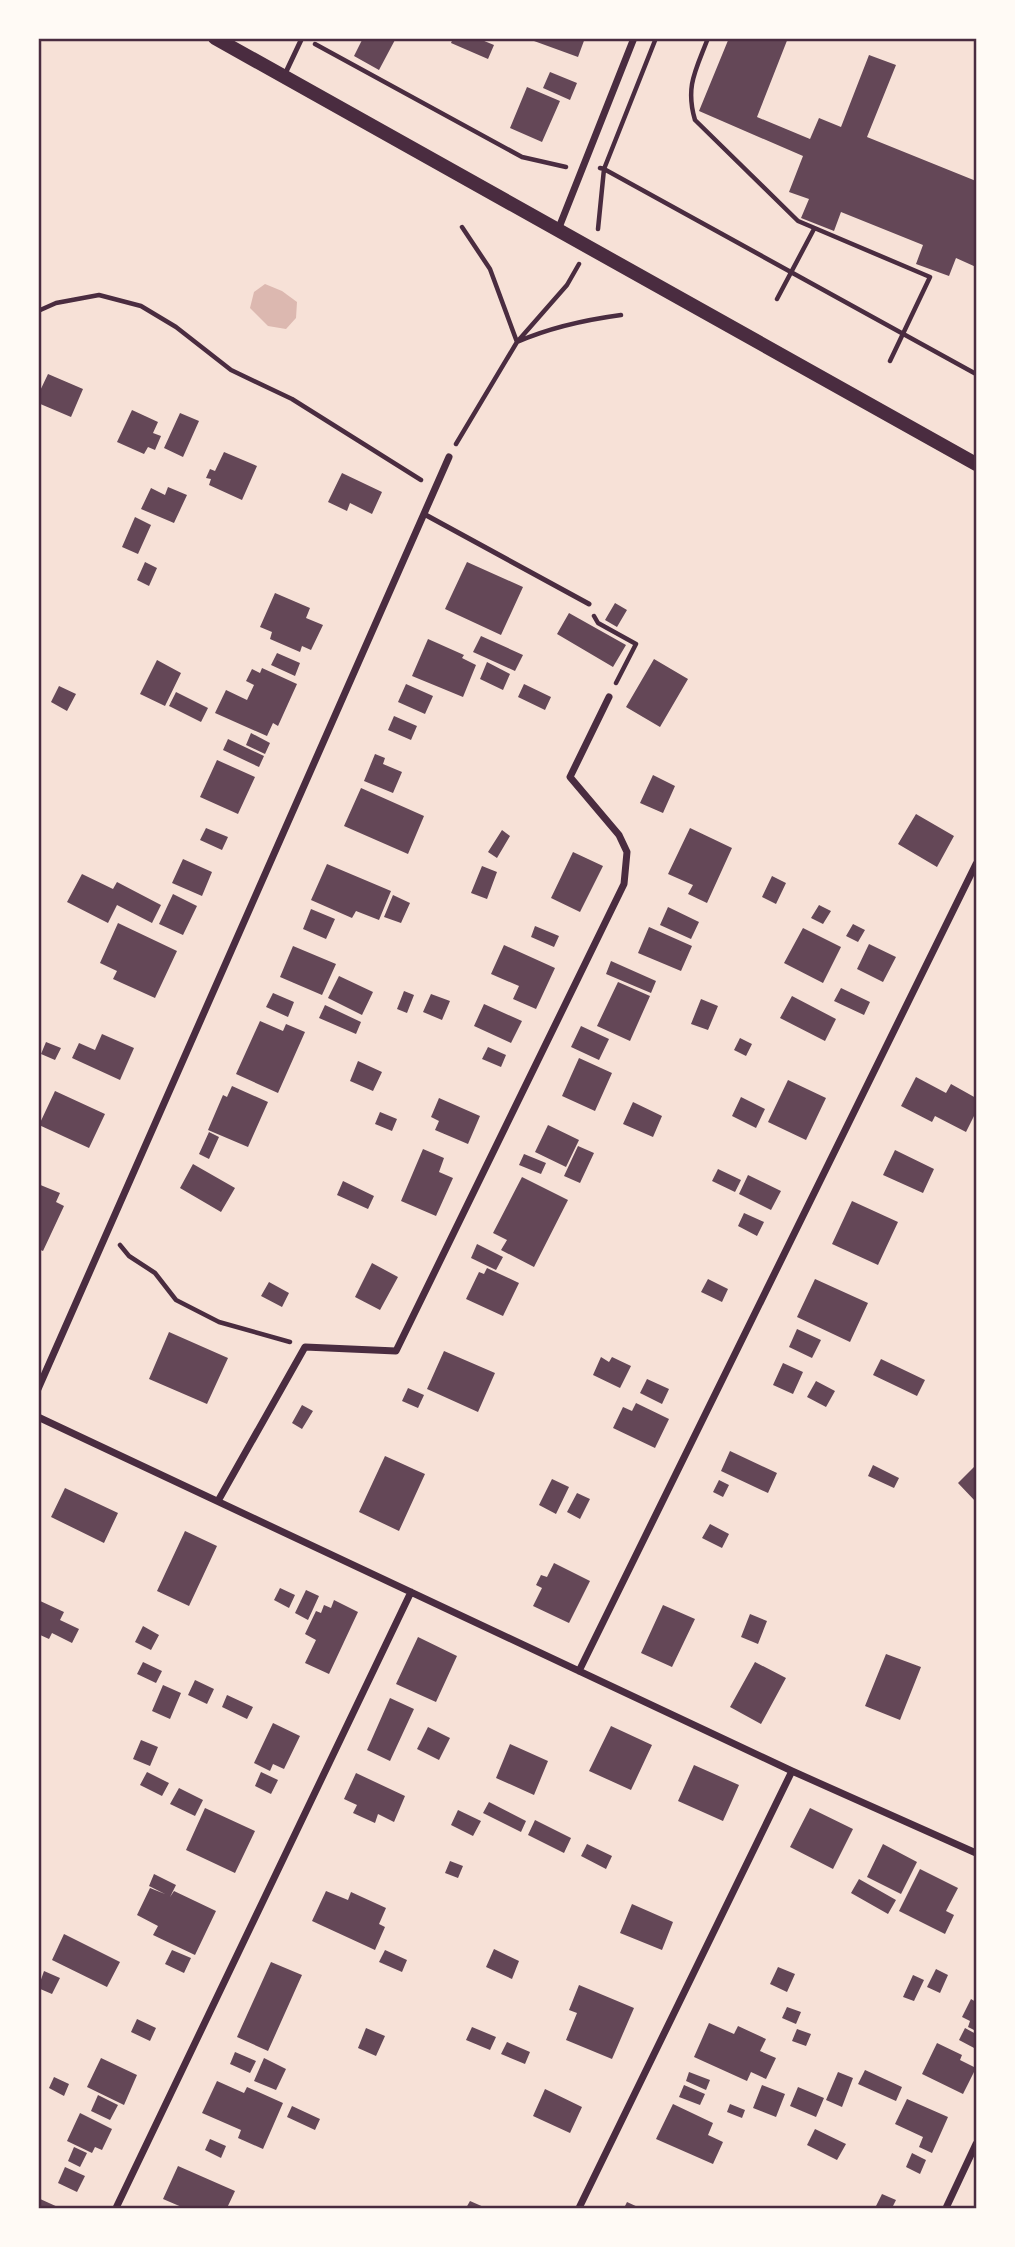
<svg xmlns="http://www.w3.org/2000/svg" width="1015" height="2247" viewBox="0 0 1015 2247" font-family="'Alegreya Sans',sans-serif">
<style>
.water{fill:#dcb8b0}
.building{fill:#644757}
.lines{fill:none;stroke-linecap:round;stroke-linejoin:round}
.path{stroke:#4a2c40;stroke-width:4.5}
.service{stroke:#4a2c40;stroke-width:5}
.minor{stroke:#4a2c40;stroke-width:7}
.secondary{stroke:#4a2c40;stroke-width:14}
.neatline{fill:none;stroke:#4a2c40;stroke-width:2.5}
</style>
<rect width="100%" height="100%" fill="#f7e1d7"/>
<path class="water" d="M265,284L282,291L297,302L296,318L286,329L268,326L250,308L254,292Z"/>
<path class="building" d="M363,38H396L379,70L354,56Z
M453,38H477L494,45L488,59L451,43Z
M535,38H585L578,57L534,41Z
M729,38H788L757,117L810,139L819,118L841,127L869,55L896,65L867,137L976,181V267L956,258L949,276L916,264L923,245L841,212L834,231L801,218L809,199L789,192L803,156L699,111Z
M550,72L577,83L570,100L543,88Z
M527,87L560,101L542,142L510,128Z
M48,374L83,389L71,417L38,403V395Z
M132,410L158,422L153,433L161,436L155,450L148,447L144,454L117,442Z
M180,413L199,421L183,457L164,448Z
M224,452L257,466L242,500L209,485L211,479L206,478L210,469L215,471Z
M342,473L382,492L372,514L350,503L347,511L328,502Z
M168,487L187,495L174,523L141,509L151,488L165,495Z
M135,517L151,525L138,554L122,547Z
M145,562L157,568L149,586L137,580Z
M467,562L523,587L501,635L445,609Z
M275,593L310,608L306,618L323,625L311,650L302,646L300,652L270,639L272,632L260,627Z
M615,603L627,610L617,627L605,620Z
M569,613L626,645L613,667L557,634Z
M481,636L523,655L515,671L473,652Z
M428,639L464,655L462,658L476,665L463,697L412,676Z
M277,653L300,663L295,676L271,665Z
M654,659L688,679L660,727L626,707Z
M157,660L181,673L165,706L140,694Z
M487,662L510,674L503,690L480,679Z
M262,668L297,684L278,726L273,723L267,736L215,713L226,690L247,700L254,685L246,681L252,669L260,673Z
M406,684L433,696L425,714L398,702Z
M524,684L551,697L545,710L518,697Z
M59,686L76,694L67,711L51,702Z
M176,692L208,708L201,722L169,706Z
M394,716L417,726L411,740L388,730Z
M251,733L270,743L265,754L246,745Z
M228,739L264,756L259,767L223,750Z
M375,754L385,758L383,764L402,772L393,793L364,781Z
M217,760L255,777L238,814L200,797Z
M653,775L675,786L663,813L640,803Z
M361,788L424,816L408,854L344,826Z
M916,814L954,836L937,867L898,844Z
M206,828L228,837L222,850L200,840Z
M690,828L732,848L707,903L688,894L693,885L668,874Z
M502,830L510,836L497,858L488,852Z
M573,852L603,866L580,912L551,898Z
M183,859L212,872L202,896L172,883Z
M327,864L391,891L379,920L356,911L352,918L311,900Z
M482,866L497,872L487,899L471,893Z
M82,874L113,889L117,882L161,905L152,923L117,905L108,923L67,902Z
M772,876L786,883L776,904L762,897Z
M173,894L197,906L183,935L159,924Z
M393,895L410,903L401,923L384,917Z
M819,905L831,911L823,924L811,918Z
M668,907L699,922L691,939L660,925Z
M311,909L335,919L326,939L303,929Z
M118,923L177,951L155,998L113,979L117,971L100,963Z
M853,924L865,930L858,942L846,936Z
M535,926L559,936L554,947L531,937Z
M649,927L692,946L681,971L638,953Z
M803,928L841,947L823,983L784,963Z
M869,944L896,957L883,982L857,969Z
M504,945L555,968L536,1009L513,999L519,986L491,974Z
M293,946L336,964L322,995L280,977Z
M611,961L656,981L651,993L606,974Z
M339,976L373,992L362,1015L328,998Z
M618,982L650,996L630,1041L597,1026Z
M841,988L870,1002L864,1015L834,1001Z
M404,991L414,995L407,1013L397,1009Z
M273,993L294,1002L288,1017L266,1007Z
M431,994L450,1001L442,1020L423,1012Z
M792,996L836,1019L825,1041L780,1018Z
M701,999L718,1006L708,1030L691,1024Z
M484,1004L522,1021L511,1043L474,1026Z
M325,1005L361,1022L356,1034L319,1018Z
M260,1021L283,1031L286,1024L305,1032L278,1093L236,1074Z
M581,1026L609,1039L599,1060L571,1047Z
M102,1034L134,1048L120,1080L72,1058L79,1043L95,1050Z
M740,1038L752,1044L746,1056L734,1050Z
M46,1042L61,1048L55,1060L41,1054Z
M488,1047L506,1055L501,1067L482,1059Z
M579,1058L612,1073L595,1111L562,1096Z
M358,1061L382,1072L373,1091L350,1081Z
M916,1077L946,1093L951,1084L976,1098V1112L966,1132L935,1116L932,1122L901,1106Z
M788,1080L826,1098L806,1140L768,1122Z
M232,1086L268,1102L248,1147L208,1130L223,1095L227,1097Z
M55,1091L105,1114L89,1148L39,1125Z
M741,1097L765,1109L756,1128L732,1116Z
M439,1098L480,1116L468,1144L435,1130L439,1121L431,1117Z
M633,1102L662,1116L653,1137L623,1124Z
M380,1112L397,1119L392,1131L375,1124Z
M548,1125L579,1140L566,1167L535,1152Z
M209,1132L219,1137L209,1159L199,1154Z
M578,1146L594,1153L580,1183L564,1176Z
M423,1149L444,1158L439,1172L453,1178L436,1216L401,1201Z
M895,1150L934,1169L923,1193L883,1175Z
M524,1154L546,1163L541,1174L519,1165Z
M193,1164L235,1188L221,1212L180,1188Z
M718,1169L741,1180L735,1192L712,1181Z
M748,1175L781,1191L771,1210L739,1194Z
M522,1177L568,1200L534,1267L501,1250L507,1240L493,1233Z
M343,1181L374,1196L368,1209L337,1195Z
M38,1184L60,1193L56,1202L64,1206L43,1251L38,1249Z
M852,1201L898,1222L878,1265L832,1244Z
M744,1213L764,1222L757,1236L738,1226Z
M477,1244L503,1257L496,1270L471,1258Z
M372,1263L398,1277L380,1310L355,1297Z
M487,1268L519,1283L503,1316L466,1299L479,1272L484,1274Z
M708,1279L728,1289L722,1302L701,1292Z
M815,1279L868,1303L850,1342L797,1317Z
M269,1282L289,1293L282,1307L261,1296Z
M797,1329L821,1340L812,1358L789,1347Z
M169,1332L228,1358L207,1404L149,1379Z
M444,1351L495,1373L478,1412L427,1389Z
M601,1357L609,1362L612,1357L631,1366L620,1388L593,1375Z
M881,1359L925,1380L917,1396L873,1375Z
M783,1363L803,1372L793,1394L773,1385Z
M647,1379L669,1389L662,1404L640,1393Z
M816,1381L835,1391L826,1407L807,1397Z
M408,1388L424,1395L418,1408L402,1401Z
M636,1403L669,1419L655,1448L613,1428L623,1407L632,1411Z
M302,1405L313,1411L302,1429L292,1423Z
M730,1451L777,1473L768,1493L721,1471Z
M385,1456L425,1474L399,1531L359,1512Z
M873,1465L899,1478L894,1488L868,1476Z
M976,1465V1502L958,1483Z
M552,1479L569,1487L556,1514L539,1505Z
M719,1480L729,1485L723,1497L713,1492Z
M65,1488L118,1513L104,1543L51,1517Z
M577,1493L590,1499L580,1519L567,1512Z
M710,1524L729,1534L722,1548L702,1538Z
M185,1531L217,1546L189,1606L157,1591Z
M554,1563L590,1581L569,1623L533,1606L542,1588L536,1585L541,1575L547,1577Z
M280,1588L295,1595L289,1608L274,1600Z
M306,1590L319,1596L308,1620L295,1613Z
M38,1600L64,1612L60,1620L79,1629L72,1643L52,1633L49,1639L38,1634Z
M334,1600L358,1612L329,1674L305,1663L316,1640L305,1634L316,1611L321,1613L324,1605L331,1608Z
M663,1605L695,1619L672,1667L641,1653Z
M750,1614L767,1621L758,1644L741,1637Z
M143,1626L159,1635L151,1650L135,1642Z
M418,1637L457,1656L436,1702L396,1684Z
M886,1654L921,1667L900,1720L865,1706Z
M143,1662L162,1671L156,1683L137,1674Z
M755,1662L786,1678L761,1724L730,1707Z
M195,1680L214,1689L207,1704L188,1695Z
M163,1685L181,1693L170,1719L152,1711Z
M227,1695L253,1707L247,1719L222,1707Z
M390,1698L414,1709L390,1761L367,1750Z
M273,1723L300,1736L284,1769L273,1764L270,1771L254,1763Z
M611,1726L652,1745L631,1790L589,1771Z
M428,1727L450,1738L439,1760L417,1749Z
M141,1740L158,1747L150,1766L133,1759Z
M510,1744L548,1761L534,1795L496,1778Z
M694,1765L739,1785L723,1821L678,1801Z
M147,1772L169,1783L162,1796L140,1785Z
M261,1772L278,1780L271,1794L255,1786Z
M356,1773L405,1796L394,1822L378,1814L375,1823L353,1813L357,1805L344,1799Z
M179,1788L203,1800L195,1816L170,1804Z
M489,1802L526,1821L521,1832L483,1813Z
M205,1808L255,1831L235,1873L186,1850Z
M810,1808L853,1829L833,1869L790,1847Z
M458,1810L481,1821L473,1836L451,1825Z
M535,1820L571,1838L564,1853L528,1835Z
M587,1844L612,1856L606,1869L581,1856Z
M883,1844L917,1862L901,1894L867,1877Z
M450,1861L463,1866L458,1878L445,1873Z
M920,1869L958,1888L946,1911L954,1915L945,1934L899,1911Z
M154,1874L176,1885L170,1897L174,1891L216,1911L195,1955L153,1935L158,1926L137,1915L150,1888L165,1894L149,1886Z
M859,1879L896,1900L888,1914L851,1893Z
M326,1891L348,1900L351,1892L386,1908L379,1924L385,1927L375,1950L312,1921Z
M632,1904L673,1922L662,1950L620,1933Z
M64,1934L120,1962L107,1987L52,1960Z
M494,1949L519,1961L512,1979L486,1967Z
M172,1950L191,1958L184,1973L165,1964Z
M385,1950L407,1960L402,1972L379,1962Z
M271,1962L302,1975L268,2051L237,2037Z
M778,1967L795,1974L787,1992L770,1984Z
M936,1969L948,1975L940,1993L927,1987Z
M44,1971L60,1978L52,1994L38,1988Z
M913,1975L924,1980L914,2001L903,1997Z
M579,1985L634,2008L612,2059L566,2040L577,2013L569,2010Z
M971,1999L976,2002V2031L968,2027L970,2021L962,2017Z
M787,2007L801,2012L796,2024L782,2018Z
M137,2019L156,2028L150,2041L131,2032Z
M709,2023L734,2034L738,2026L766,2039L760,2051L776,2058L766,2079L751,2072L747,2081L694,2057Z
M472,2027L496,2037L490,2050L466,2040Z
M366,2028L385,2036L376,2056L358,2048Z
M965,2028L976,2034V2049L959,2040Z
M797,2029L811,2034L806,2046L792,2041Z
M507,2042L530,2052L525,2064L501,2054Z
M937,2043L962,2055L960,2060L976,2068L963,2094L922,2074Z
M235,2052L256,2061L250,2073L230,2064Z
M101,2058L137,2075L124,2105L87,2087Z
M264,2058L286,2069L276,2090L254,2081Z
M865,2070L902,2087L896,2101L858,2084Z
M689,2072L710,2080L706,2090L686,2081Z
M838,2072L853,2078L842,2107L826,2100Z
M54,2077L69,2084L64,2096L49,2088Z
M217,2081L244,2093L247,2087L283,2103L263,2149L238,2138L241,2130L202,2113Z
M684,2085L705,2094L700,2105L679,2097Z
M762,2085L785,2094L776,2117L753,2108Z
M798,2087L824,2098L816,2117L790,2106Z
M545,2089L582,2107L570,2133L533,2116Z
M98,2095L118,2105L110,2120L91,2111Z
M907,2099L948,2117L932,2153L919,2147L923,2137L895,2124Z
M673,2104L713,2123L708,2135L723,2142L713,2164L656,2139Z
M730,2104L745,2110L742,2118L727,2112Z
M292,2106L320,2119L315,2130L287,2117Z
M80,2113L112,2129L102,2150L95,2147L92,2153L67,2141Z
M815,2129L846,2144L837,2160L807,2145Z
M210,2139L226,2146L221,2158L205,2150Z
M74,2147L87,2153L80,2167L68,2161Z
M912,2153L926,2160L920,2174L906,2167Z
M178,2166L235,2191L227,2208H184L163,2199Z
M65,2167L85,2176L77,2192L58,2183Z
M882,2194L896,2200L892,2208H875Z
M38,2198L60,2208H38Z
M470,2201L486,2208H466Z
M627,2202L640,2208H624Z"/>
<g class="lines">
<path class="path" d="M708,38C696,70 685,86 695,120L798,221L930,277L890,361
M315,44L522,157L566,167
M600,168L604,169L976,374
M462,227L490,269L517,342C551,327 584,320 621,315
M598,229L604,169L656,38
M777,299L814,229
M38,311L56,303L99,295L141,306L176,327L231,370L292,399L421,480
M456,444L517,342L567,285L579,264
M594,616L598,623L636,644L616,683
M120,1245L129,1256L155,1273L176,1300L219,1322L290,1342"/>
<path class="service" d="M285,74L302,38
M424,514L589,604"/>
<path class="minor" d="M558,230L634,38
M38,1389L449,457
M38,1417L792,1771L976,1853
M218,1501L305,1347L396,1351L624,884L627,852L619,835L570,777L609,697
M579,1671L976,864
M116,2208L411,1592
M579,2208L792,1771
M946,2208L976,2144"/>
<path class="secondary" d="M215,38L976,464"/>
</g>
<rect width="1015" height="2247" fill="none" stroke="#fffaf5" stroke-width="80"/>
<rect x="40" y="40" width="935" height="2167" class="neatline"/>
</svg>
